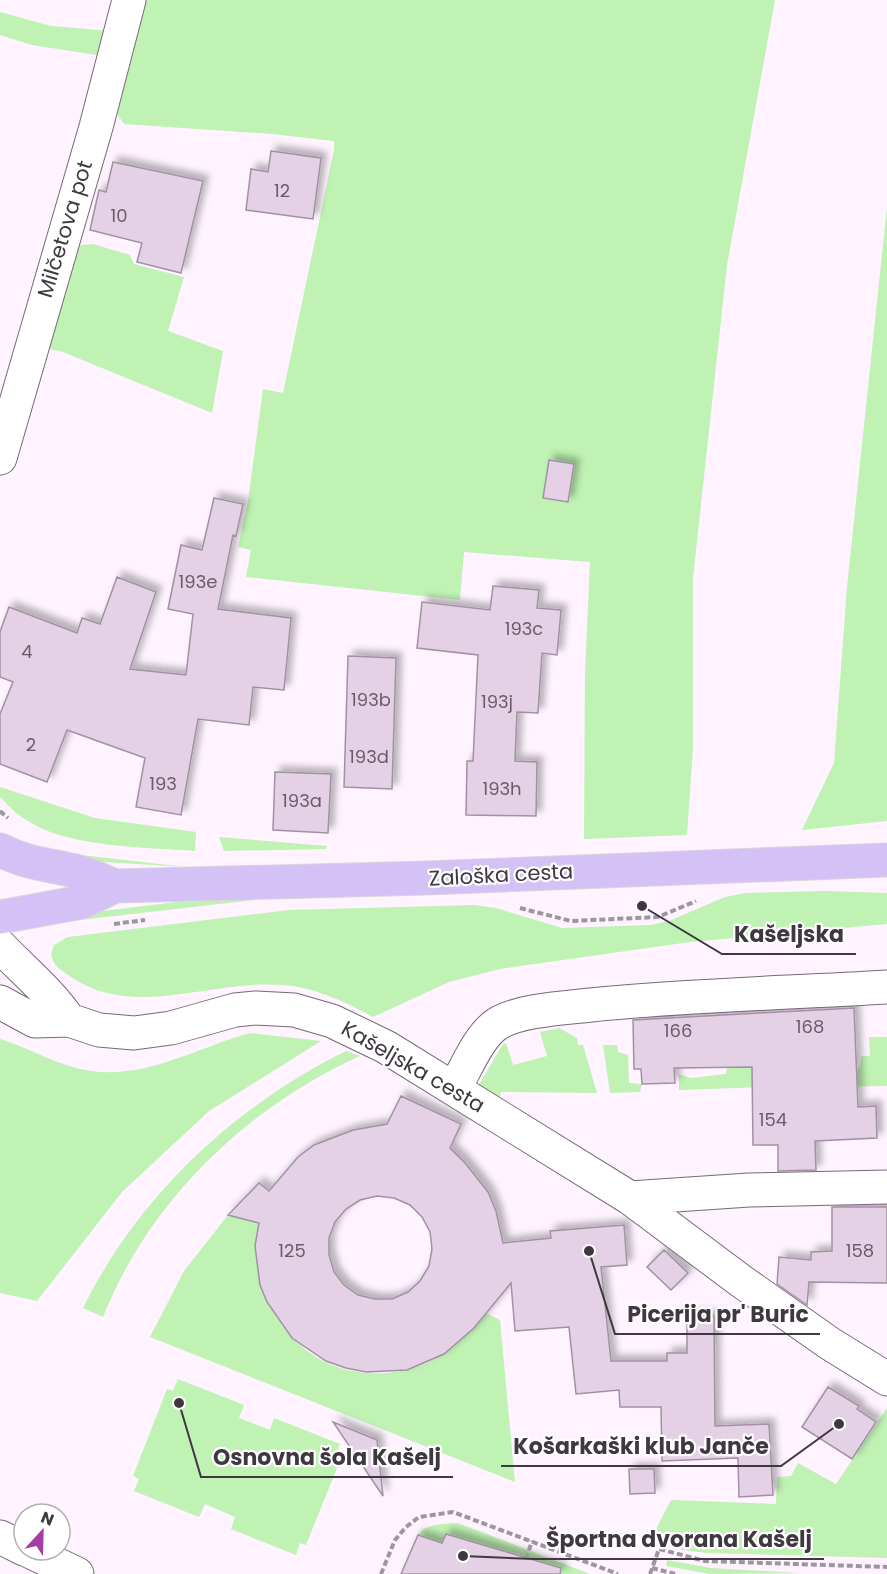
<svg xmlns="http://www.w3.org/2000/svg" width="887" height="1574" viewBox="0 0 887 1574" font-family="Poppins,sans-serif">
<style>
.green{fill:#bff2b3}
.building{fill:#e4d1e5;stroke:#a291a4;stroke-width:1.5;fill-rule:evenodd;filter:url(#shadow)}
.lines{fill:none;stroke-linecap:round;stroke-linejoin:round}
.minor-casing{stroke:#78687a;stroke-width:35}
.major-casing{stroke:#d9d7d9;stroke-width:35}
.path{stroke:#9e959f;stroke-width:4;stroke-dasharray:6 3;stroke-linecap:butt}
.minor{stroke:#fff;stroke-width:33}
.major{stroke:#d4c1f5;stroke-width:33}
.labels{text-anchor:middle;stroke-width:4.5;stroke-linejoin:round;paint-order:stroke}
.number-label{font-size:18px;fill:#685e69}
.street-label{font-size:21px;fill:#3f3840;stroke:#fff}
.leader{fill:none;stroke:#3f3840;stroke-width:2}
.callout-dot{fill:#3f3840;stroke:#fff;stroke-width:2}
.callout-label{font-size:22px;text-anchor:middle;font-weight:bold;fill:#3f3840;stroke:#fff;stroke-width:4.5;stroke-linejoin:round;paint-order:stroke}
</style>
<defs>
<filter id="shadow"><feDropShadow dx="5.5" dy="-5.5" stdDeviation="3" flood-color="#0004"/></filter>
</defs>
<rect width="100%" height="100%" fill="#fef3ff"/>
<path class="green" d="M138,0H775L727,265L693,578V748L687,835L584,839L585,672L590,562L464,552L460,600L246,577L251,550L238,547L248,501L263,389L283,393L334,150V141L272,134L124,124L111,105Z
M0,12L51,26L110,31L103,56L32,45L0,35Z
M887,207V821L802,830L834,763L847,587Z
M93,244L130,255L134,264L184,277L168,331L223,351L212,413L63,352L36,346L70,246Z
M0,787L95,818L196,832L195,851C145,847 70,848 28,821C17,815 9,806 0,797Z
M219,837L327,846L326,849L224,851Z
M72,854L186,867L72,860Z
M825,891L887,893V924L690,942L500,969L449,982L373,1017C347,1002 313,987 283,985C213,979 134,1020 71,977C61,970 53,966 51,954L54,945L68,937L289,910L474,905L496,908L562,928L650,925L669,921L725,897L746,893Z
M271,898L71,921L70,915L177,902Z
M559,1028L577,1038L578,1045H583L597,1093L501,1092L499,1100L477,1088L503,1044L506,1043L513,1065L547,1056L540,1032Z
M250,1033L321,1041L209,1111L122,1192L37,1301L0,1293V1039C30,1048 60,1067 91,1071C147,1079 198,1047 250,1033Z
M869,1037H887V1086L826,1087L860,1067L861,1056H870Z
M603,1045H617L618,1052L628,1055L629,1083L642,1084L640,1092L610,1093Z
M346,1051L360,1056C247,1107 149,1201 103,1317L83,1308C139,1195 235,1106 346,1051Z
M745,1057L789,1086L679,1090V1074L691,1078L726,1074L729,1058Z
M228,1215L259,1223C246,1312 313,1391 406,1370C439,1363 466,1339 486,1313L500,1320L515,1482L150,1337L184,1271Z
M178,1379L244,1405L239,1418L270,1430L274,1418L340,1444L335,1456L341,1458L306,1545L300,1543L296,1555L231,1529L235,1517L205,1504L199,1517L134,1491L139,1479L133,1476L167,1389L173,1391Z
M887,1408V1558L707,1553L683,1550L651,1539L671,1500L776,1504L777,1477L791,1476L798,1463L836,1484Z
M458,1523L590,1574H560L511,1553L446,1534L442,1543L418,1535C425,1523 446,1524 458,1523Z
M667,1560L711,1568L800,1573L710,1574L666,1566Z"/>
<path class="building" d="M271,151L321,158L313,219L246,210L251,169L268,172Z
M113,162L203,181L181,273L137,262L142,243L90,230L99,190L106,192Z
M549,460L574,464L568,502L543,498Z
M214,498L243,504L236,536L233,535L218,609L291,618L284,690L253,687L249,725L198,719L181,815L136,807L145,758L67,730L47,782L0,764V714L13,682L0,677V632L9,607L77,633L82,618L100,624L117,577L156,592L130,669L186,675L193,614L168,609L181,545L202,550Z
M493,586L539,590L537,608L561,610L557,655L542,653L538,713L517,712L515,761L537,762L536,816L466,815L467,761H473L478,655L417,648L422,602L490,610Z
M348,656L396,658L392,789L344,787Z
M275,772L331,774L328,833L273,830Z
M854,1008L858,1107L876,1106L877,1138L815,1141L816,1170L778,1171V1145H753L752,1067L674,1068L675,1083L642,1084L641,1069H634L633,1020Z
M401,1096L461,1124L450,1148L465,1163L488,1192L496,1211L503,1243L551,1238L550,1231L624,1225L627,1265L601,1267L611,1361H667V1353H687V1316H714L715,1426L769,1424L773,1495L739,1497L738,1458L662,1461L661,1407H620L619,1390L576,1394L569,1327L515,1331L511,1283L474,1328L444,1354L407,1370L366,1372L346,1368L326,1361L292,1338L267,1302L260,1285L255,1246L259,1223L228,1215L259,1183L269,1191L298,1157L314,1145L353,1130L387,1124ZM377,1196L394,1198L410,1205L422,1217L430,1232L432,1249L429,1266L420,1281L408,1292L392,1299H375L358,1295L344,1285L334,1272L329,1255V1238L335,1222L346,1209L360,1200Z
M832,1207H887V1283L809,1282L807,1305L777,1284L779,1257L811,1260V1252L832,1251Z
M664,1250L688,1273L671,1290L647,1267Z
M828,1387L859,1406L857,1409L876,1422L852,1459L802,1427Z
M333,1422L377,1440L383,1496Z
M629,1469H654L655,1493L630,1494Z
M446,1534L561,1568L560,1574H401L418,1535L442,1543Z"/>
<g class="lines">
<g class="minor-casing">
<path id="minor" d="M0,458L96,127L129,0
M0,946C24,971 50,992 69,1020
M0,1002L35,1021L69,1020L99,1030L134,1033L171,1028L235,1010L256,1008L294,1010L332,1021L386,1047L630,1198L741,1281L829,1343L887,1379
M454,1089C466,1069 478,1037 497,1024C519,1010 565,1008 591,1005C689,995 788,993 887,987
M630,1198L749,1190L887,1187
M0,1537L24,1549
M27,1550L77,1574"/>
</g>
<g class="major-casing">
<path id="major" d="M0,850C30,865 48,864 79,872C91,875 103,881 115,886L426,878L887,860
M0,917L82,902L115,886"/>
</g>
<path class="path" d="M0,811L8,818
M520,908L571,921L658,917L696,901
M114,924L145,920
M526,1559L532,1541
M652,1568L675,1574
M381,1574L395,1540L406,1527L419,1517L453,1512L618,1574
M650,1574L659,1549L705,1561L887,1567"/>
<use href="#minor" class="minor"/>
<use href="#major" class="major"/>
</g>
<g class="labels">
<g class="number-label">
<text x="282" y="197">12</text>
<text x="119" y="222">10</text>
<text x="198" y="588">193e</text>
<text x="524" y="635">193c</text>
<text x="27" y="658">4</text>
<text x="371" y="706">193b</text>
<text x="497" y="708">193j</text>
<text x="31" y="751">2</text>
<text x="369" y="763">193d</text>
<text x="163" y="790">193</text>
<text x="502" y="795">193h</text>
<text x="302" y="807">193a</text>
<text x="810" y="1033">168</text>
<text x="678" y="1037">166</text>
<text x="773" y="1126">154</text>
<text x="292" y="1257">125</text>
<text x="860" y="1257">158</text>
</g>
<g class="street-label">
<text transform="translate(65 229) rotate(-73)" y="7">Milčetova pot</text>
<text transform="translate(501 875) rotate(-3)" y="7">Zaloška cesta</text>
<text transform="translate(413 1067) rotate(30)" y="7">Kašeljska cesta</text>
</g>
</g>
<path class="leader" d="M642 906L722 954H856M589 1251L615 1334H820M839 1424L781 1466H501M179 1403L201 1477H453M463 1556L534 1559H824"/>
<g class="callout-dot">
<circle cx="642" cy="906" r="6"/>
<circle cx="589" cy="1251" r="6"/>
<circle cx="839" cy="1424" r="6"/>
<circle cx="179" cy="1403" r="6"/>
<circle cx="463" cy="1556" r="6"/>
</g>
<g class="callout-label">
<text x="789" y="942">Kašeljska</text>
<text x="718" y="1322">Picerija pr' Buric</text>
<text x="641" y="1454">Košarkaški klub Janče</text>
<text x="327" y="1465">Osnovna šola Kašelj</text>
<text x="679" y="1547">Športna dvorana Kašelj</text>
</g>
<g transform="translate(42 1532) rotate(22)"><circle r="28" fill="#ffffff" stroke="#b2afb3" stroke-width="1.5"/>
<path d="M0-4.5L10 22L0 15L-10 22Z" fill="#a53ea1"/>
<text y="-9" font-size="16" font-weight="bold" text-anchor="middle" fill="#3f3840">N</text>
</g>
</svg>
